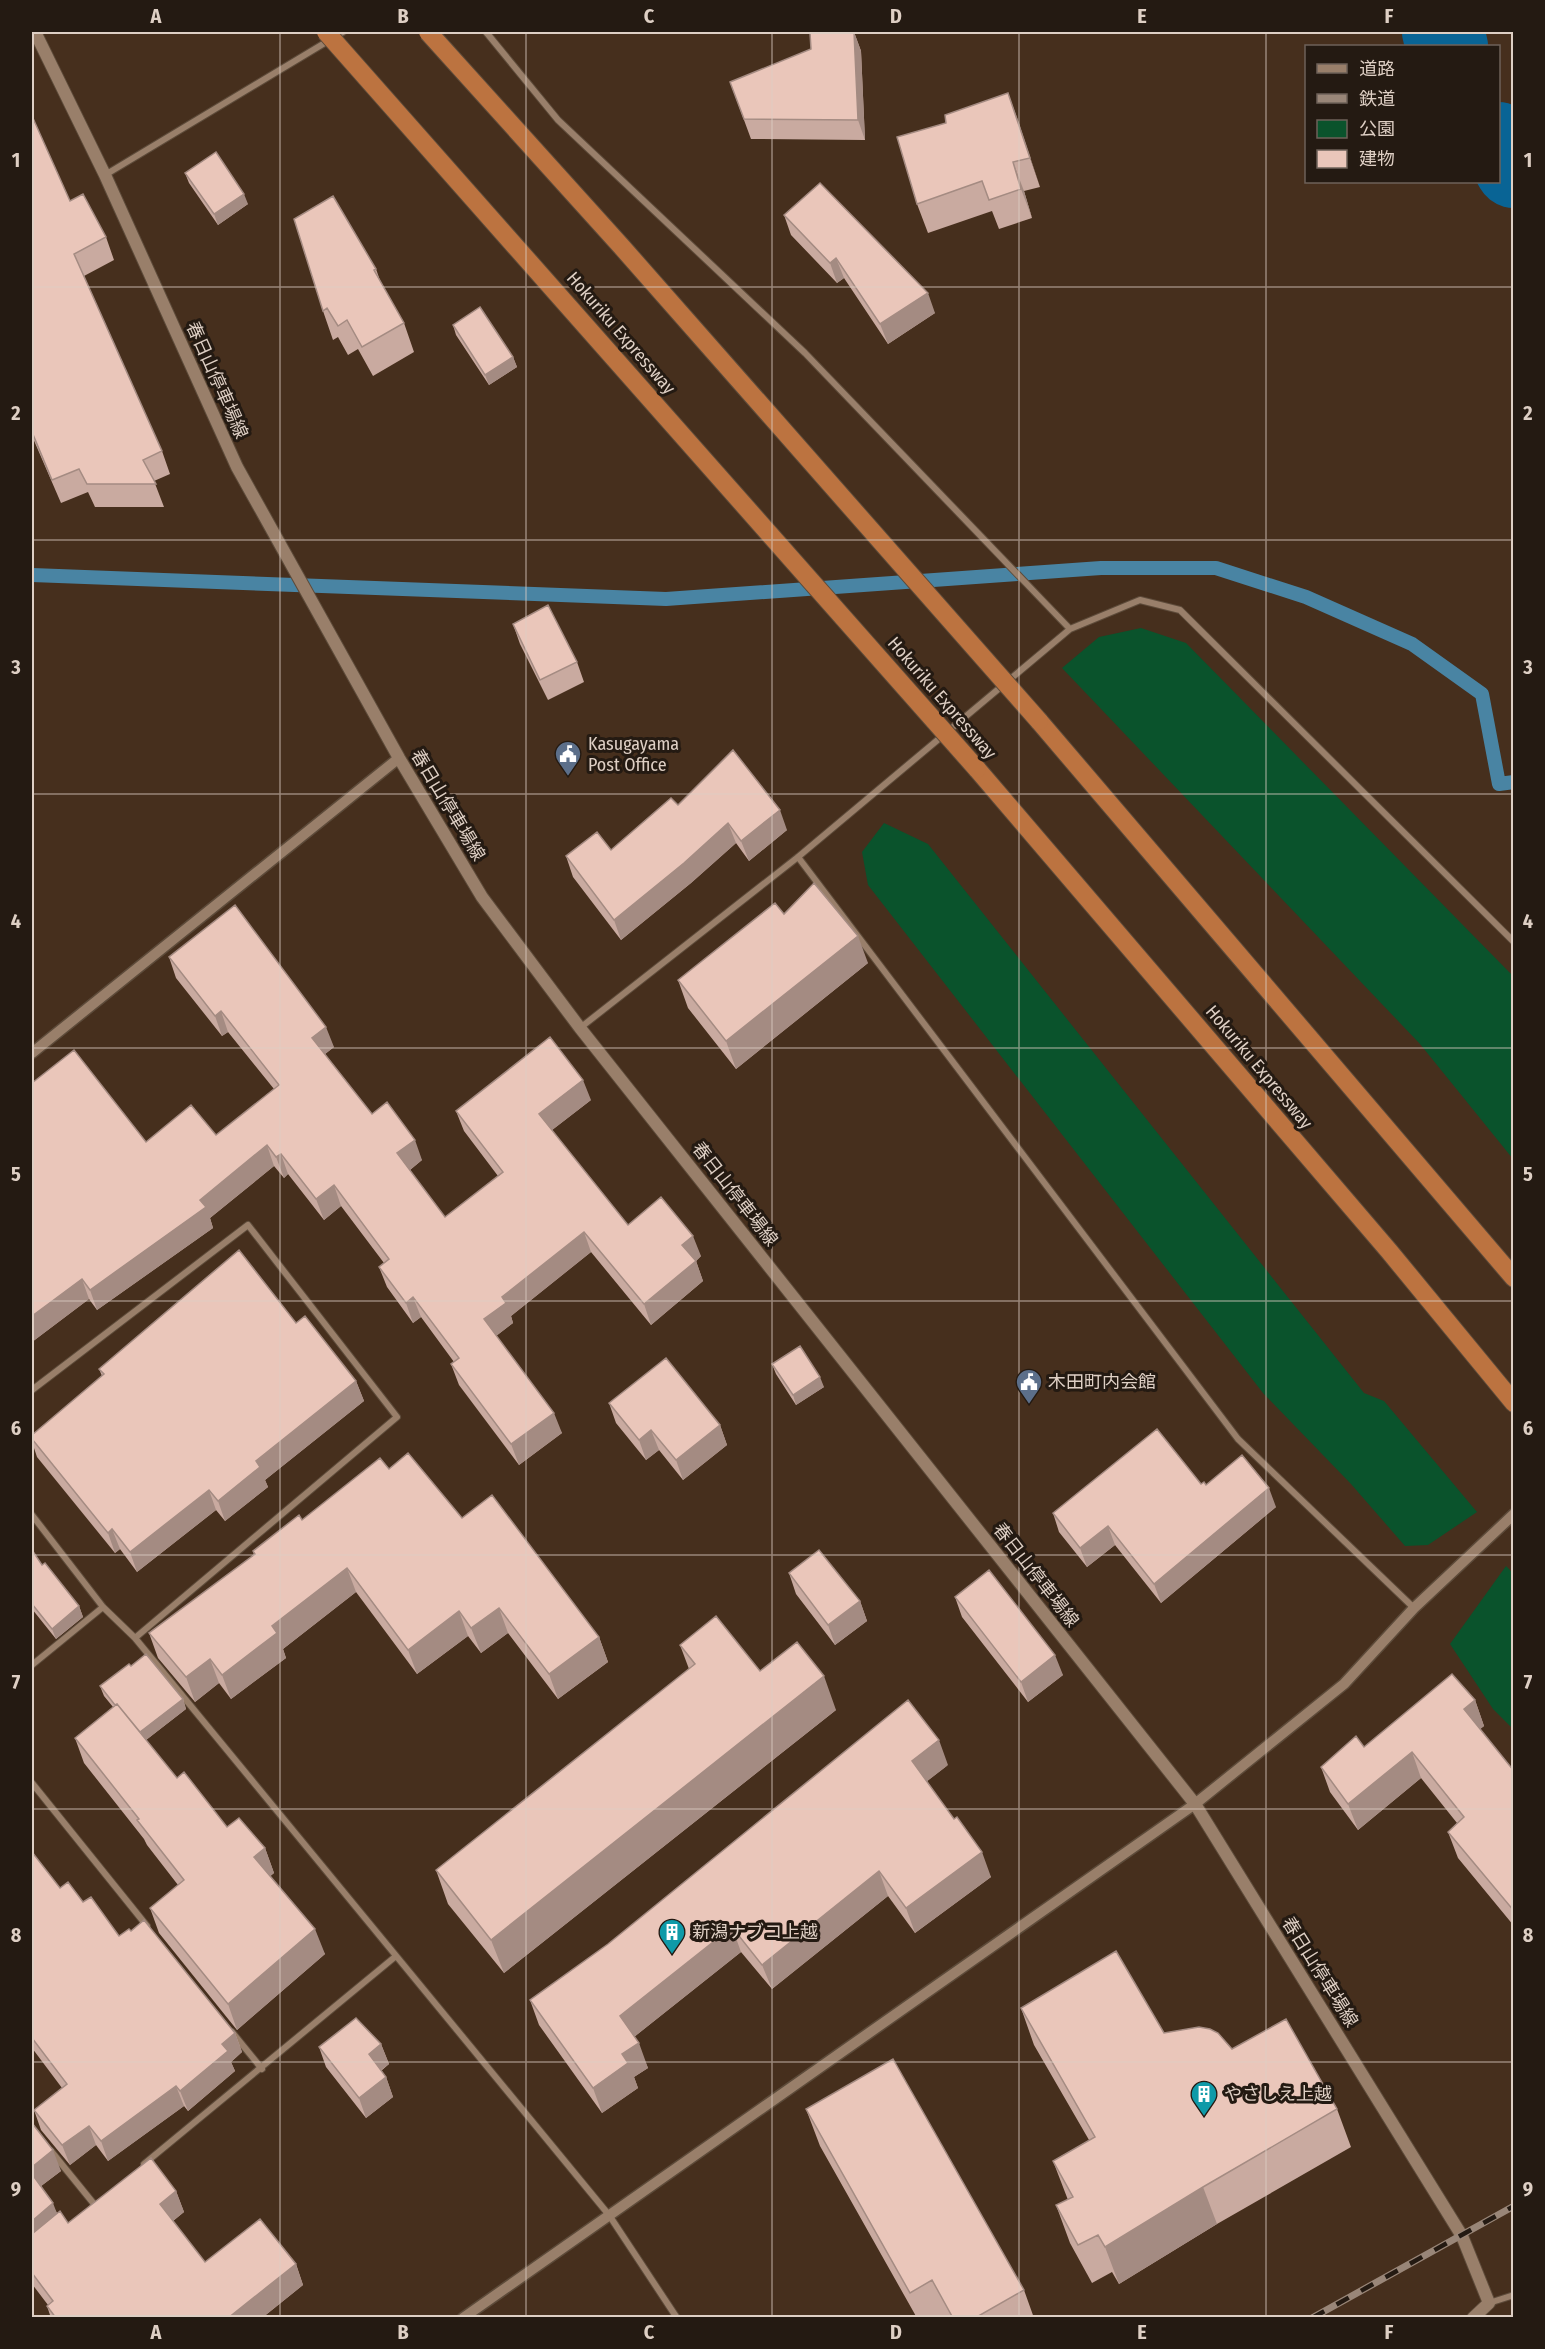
<svg xmlns="http://www.w3.org/2000/svg" width="1545" height="2349" viewBox="0 0 1545 2349" font-family="'Fira Sans Condensed','Noto Sans JP',sans-serif">
<style>
.green{fill:#0a532c}
.lines{fill:none;stroke-linecap:round;stroke-linejoin:round}
.stream{stroke:#4984a3;stroke-width:14}
.river{stroke:#096495;stroke-width:78}
.minor-casing{stroke:#5d4b3a;stroke-width:8}
.tertiary-casing{stroke:#5d4b3a;stroke-width:13}
.secondary-casing{stroke:#5d4b3a;stroke-width:14}
.motorway-casing{stroke:#5d4b3a;stroke-width:20}
.minor{stroke:#997f6a;stroke-width:6}
.tertiary{stroke:#997f6a;stroke-width:10}
.secondary{stroke:#997f6a;stroke-width:12}
.motorway{stroke:#bc7340;stroke-width:18}
.rail-casing{stroke:#998678;stroke-width:7}
.rail{stroke:#241a12;stroke-width:4.5;stroke-dasharray:14;stroke-linecap:butt}
.motorway-bridge-casing{stroke:#5d4b3a;stroke-width:20;stroke-linecap:butt}
.motorway-bridge{stroke:#bc7340;stroke-width:18}
.wall{fill:#c9aaa0}
.shaded-wall{fill:#a48b82}
.building{fill:#eac6ba;stroke:#a48b82;stroke-width:1.5}
.grid{fill:none;stroke:#decfc4;stroke-width:1.5;stroke-opacity:0.55}
.labels{text-anchor:middle;stroke-width:6;stroke-linejoin:round;paint-order:stroke}
.street-label{font-size:18px;fill:#decfc4;stroke:#241a12}
.poi-label{font-size:18px;fill:#decfc4;stroke:#241a12;text-anchor:start}
.neatline{fill:none;stroke:#decfc4;stroke-width:2}
.grid-label{font-size:20px;text-anchor:middle;font-weight:bold;fill:#decfc4}
</style>
<rect width="100%" height="100%" fill="#462f1d"/>
<path class="green" d="M1141,628L1186,643L1513,976V1159L1420,1044L1062,668L1099,637Z
M884,823L928,844L1364,1393L1384,1401L1477,1512L1428,1545L1405,1546L1351,1484L1263,1393L868,885L862,852Z
M1506,1566L1514,1574L1513,1729L1493,1709L1450,1644Z"/>
<g class="lines">
<path class="stream" d="M32,575L666,599L1101,568H1216L1306,597L1412,644L1482,694L1499,784L1514,782"/>
<path class="river" d="M1441,32L1449,46
M1498,141L1514,169"/>
<g class="minor-casing">
<path id="minor" d="M486,32L558,120L805,353L1070,629L798,857L580,1028
M105,175L343,32
M1070,629L1140,600L1180,610L1514,942
M798,857L1238,1439L1414,1608
M32,1390L248,1225L397,1417L135,1638
M32,1515L103,1607L135,1638L609,2215L677,2318
M32,1665L103,1607
M32,1783L147,1926
M232,2032L262,2069
M51,2151L94,2204
M144,2164L396,1956
M1489,2303L1514,2295"/>
</g>
<g class="tertiary-casing">
<path id="tertiary" d="M32,1053L399,758
M463,2318L1195,1804L1344,1684L1414,1608L1514,1514"/>
</g>
<g class="secondary-casing">
<path id="secondary" d="M35,32L105,175L237,467L399,758L482,897L580,1028L1195,1804L1462,2236L1489,2303L1473,2318"/>
</g>
<g class="motorway-casing">
<path id="motorway" d="M1039,721L1514,1278
M977,769L1389,1251L1514,1403"/>
</g>
<use href="#minor" class="minor"/>
<use href="#tertiary" class="tertiary"/>
<use href="#secondary" class="secondary"/>
<use href="#motorway" class="motorway"/>
<g class="rail-casing">
<path id="rail" d="M1312,2318L1514,2206"/>
</g>
<use href="#rail" class="rail"/>
<g class="motorway-bridge-casing">
<path id="motorway-bridge" d="M326,32L977,769
M428,32L621,246L1039,721"/>
</g>
<use href="#motorway-bridge" class="motorway-bridge"/>
</g>
<path class="wall" d="M854,32L861,51L865,140L751,139L730,82Z
M1008,93L1040,187L1024,191L1032,218L999,229L992,211L928,233L917,204Z
M32,116L70,201L106,237L114,260L84,276L162,451L170,474L154,481L164,507H95L88,492L61,503L32,436Z
M185,173L248,204L218,225L189,183Z
M784,215L935,313L888,344L844,278L837,283L791,235Z
M294,219L376,269L382,286L404,323L414,352L373,376L358,349L348,355L338,337L333,340L323,311Z
M453,325L513,357L517,367L489,385L456,335Z
M513,624L577,662L584,682L548,700L520,644Z
M678,805L787,830L749,861L736,843L691,883L621,940L573,877L566,856L611,850Z
M784,914L868,963L736,1069L688,1008L678,980Z
M169,957L334,1047L325,1054L372,1114L422,1160L410,1170L445,1217L498,1176L464,1131L456,1111L591,1100L552,1130L628,1225L701,1256L696,1261L703,1281L651,1325L591,1252L511,1316L513,1323L496,1336L562,1433L519,1465L459,1385L451,1364L454,1362L421,1317L413,1323L387,1287L379,1267L384,1263L341,1206L324,1220L288,1174L284,1178L274,1166L210,1218L213,1228L97,1310L89,1299L32,1342V1083L146,1142L216,1135L274,1089L228,1032L222,1036L176,978Z
M296,1323L356,1381L364,1401L265,1480L268,1487L225,1521L216,1510L137,1572L120,1549L115,1553L37,1457L32,1442V1435L102,1376L99,1369Z
M772,1364L824,1387L796,1405L776,1374Z
M609,1403L720,1425L727,1445L683,1480L659,1450L646,1460L616,1423Z
M389,1469L462,1518L599,1637L608,1662L558,1699L508,1633L481,1653L468,1636L417,1674L356,1592L283,1649L286,1658L231,1699L219,1683L195,1702L158,1658L149,1633L254,1555L253,1551Z
M1201,1484L1276,1507L1161,1603L1115,1545L1087,1567L1059,1532L1053,1513Z
M32,1550L42,1565L79,1606L83,1617L56,1639L32,1609Z
M789,1573L860,1601L867,1621L835,1645L796,1594Z
M955,1597L1063,1675L1028,1702L962,1617Z
M680,1645L760,1671L836,1710L504,1973L448,1904L436,1870L689,1669Z
M131,1666L183,1699L186,1709L146,1740L177,1778L227,1827L265,1848L274,1873L270,1876L325,1954L237,2030L159,1933L150,1908L178,1885L147,1845L144,1839L84,1763L75,1738L113,1707L104,1696L100,1686Z
M1475,1700L1484,1726L1480,1729L1514,1771V1926L1458,1858L1448,1832L1457,1823L1421,1778L1358,1830L1330,1792L1321,1767Z
M948,1765L927,1781L991,1877L915,1933L888,1896L772,1989L741,1952L634,2037L648,2068L634,2077L638,2088L602,2113L539,2025L530,2000Z
M32,1852L60,1888L83,1902L119,1936L131,1931L235,2033L242,2052L231,2062L235,2071L188,2111L184,2106L108,2161L96,2145L70,2165L41,2130L34,2110L62,2088L32,2048Z
M1021,2008L1164,2033L1232,2049L1337,2109L1351,2147L1217,2224L1119,2284L1112,2272L1092,2283L1070,2243L1056,2205L1068,2200L1053,2161L1089,2140L1034,2045Z
M381,2044L389,2064L381,2071L386,2077L393,2097L366,2118L326,2067L319,2047Z
M806,2109L1024,2290L1034,2318H917L820,2146Z
M32,2123L61,2171L41,2186L57,2213L68,2223L176,2191L184,2212L173,2221L205,2262L296,2264L303,2285L262,2318H51L47,2306L48,2305L32,2284Z"/>
<path class="shaded-wall" d="M854,32L861,51L865,140L858,120Z
M1008,93L1019,123L1040,187L1030,158Z
M1013,162L1024,191L1032,218L1021,189Z
M244,194L248,204L218,225L214,214Z
M836,258L844,278L837,283L830,263Z
M928,293L935,313L888,344L880,324Z
M513,357L517,367L489,385L485,375Z
M780,810L787,830L749,861L741,841Z
M728,823L736,843L691,883L621,940L614,920Z
M858,936L868,963L736,1069L726,1041Z
M221,1011L228,1032L222,1036L215,1016Z
M326,1027L334,1047L320,1058L312,1038Z
M583,1080L591,1100L547,1134L539,1114Z
M415,1140L422,1160L405,1174L397,1153Z
M267,1145L274,1166L210,1218L213,1228L97,1310L90,1290Z
M281,1154L288,1174L284,1178L276,1157Z
M334,1185L341,1206L324,1220L316,1199Z
M584,1232L591,1252L511,1316L513,1323L491,1340L484,1319L502,1297Z
M693,1236L701,1256L696,1261L703,1281L651,1325L644,1304L682,1245Z
M82,1279L89,1299L32,1342V1316Z
M413,1297L421,1317L413,1323L406,1303Z
M820,1377L824,1387L796,1405L793,1395Z
M356,1381L364,1401L265,1480L268,1487L225,1521L218,1501L256,1461Z
M554,1413L562,1433L519,1465L511,1444Z
M720,1425L727,1445L683,1480L676,1460Z
M651,1430L659,1450L646,1460L639,1440Z
M1269,1488L1276,1507L1161,1603L1154,1584Z
M209,1490L216,1510L137,1572L130,1552Z
M1108,1526L1115,1545L1087,1567L1080,1548Z
M112,1529L120,1549L115,1553L108,1533Z
M347,1568L356,1592L283,1649L286,1658L231,1699L222,1675L272,1626Z
M860,1601L867,1621L835,1645L828,1625Z
M79,1606L83,1617L56,1639L52,1629Z
M499,1608L508,1633L481,1653L471,1628Z
M459,1611L468,1636L417,1674L408,1650Z
M599,1637L608,1662L558,1699L549,1674Z
M1055,1655L1063,1675L1028,1702L1021,1682Z
M210,1659L219,1683L195,1702L186,1677Z
M824,1676L836,1710L504,1973L491,1940Z
M183,1699L186,1709L141,1744L137,1733Z
M1475,1700L1484,1726L1473,1735L1464,1709Z
M939,1740L948,1765L921,1786L912,1761Z
M1412,1752L1421,1778L1358,1830L1348,1804Z
M265,1848L274,1873L263,1883L254,1857Z
M982,1852L991,1877L915,1933L906,1908Z
M879,1871L888,1896L772,1989L762,1965Z
M732,1927L741,1952L629,2041L620,2016Z
M315,1929L325,1954L237,2030L228,2004Z
M235,2033L242,2052L231,2062L235,2071L188,2111L180,2091L222,2044Z
M639,2043L648,2068L634,2077L638,2088L602,2113L593,2088L622,2054Z
M381,2044L389,2064L376,2074L369,2054Z
M386,2077L393,2097L366,2118L359,2098Z
M176,2086L184,2106L108,2161L101,2141Z
M89,2126L96,2145L70,2165L62,2145Z
M53,2150L61,2171L36,2190L32,2178V2167Z
M1203,2187L1217,2224L1119,2284L1105,2247Z
M176,2191L184,2212L168,2225L160,2204Z
M53,2203L61,2224L32,2248V2221Z
M296,2264L303,2285L262,2318H228Z"/>
<path class="building" d="M854,32L858,120L744,119L730,82L811,49L810,33Z
M1008,93L1030,158L1013,162L1021,189L989,200L982,181L917,204L897,137L946,123L945,115Z
M32,116L70,201L83,194L106,237L74,254L162,451L143,460L156,484H87L79,469L52,480L32,432Z
M216,152L244,194L214,214L185,173Z
M820,183L928,293L880,324L836,258L830,263L784,215Z
M333,196L376,269L374,270L404,323L362,347L347,320L338,326L327,308L323,311L294,219Z
M480,307L513,357L485,375L453,325Z
M548,605L577,662L540,680L513,624Z
M733,750L780,810L741,841L728,823L684,863L614,920L566,856L597,832L611,850L671,798L678,805Z
M814,883L858,936L726,1041L678,980L775,903L784,914Z
M235,905L326,1027L312,1038L372,1114L387,1102L415,1140L397,1153L445,1217L503,1172L456,1111L550,1037L583,1080L539,1114L628,1225L661,1197L693,1236L682,1245L696,1261L644,1304L584,1232L502,1297L506,1303L484,1319L554,1413L511,1444L451,1364L459,1358L413,1297L406,1303L379,1267L389,1259L334,1185L316,1199L281,1154L276,1157L267,1145L200,1200L206,1207L90,1290L82,1279L32,1316V1083L74,1050L146,1142L191,1105L216,1135L279,1085L221,1011L215,1016L169,957Z
M239,1250L296,1323L305,1316L356,1381L256,1461L260,1467L218,1501L209,1490L130,1552L112,1529L108,1533L32,1439V1435L104,1374L99,1369Z
M800,1346L820,1377L793,1395L772,1364Z
M666,1358L720,1425L676,1460L651,1430L639,1440L609,1403Z
M1157,1429L1201,1484L1204,1482L1206,1485L1242,1455L1269,1488L1154,1584L1108,1526L1080,1548L1053,1513Z
M408,1453L462,1518L492,1495L599,1637L549,1674L499,1608L471,1628L459,1611L408,1650L347,1568L272,1626L277,1633L222,1675L210,1659L186,1677L149,1633L255,1554L253,1551L299,1515L302,1520L380,1458L389,1469Z
M32,1550L42,1565L45,1563L79,1606L52,1629L32,1604Z
M819,1550L860,1601L828,1625L789,1573Z
M989,1570L1055,1655L1021,1682L955,1597Z
M716,1616L760,1671L797,1642L824,1676L491,1940L436,1870L695,1664L680,1645Z
M146,1654L183,1699L140,1732L117,1704L115,1705L100,1686L129,1664L131,1666Z
M1452,1674L1475,1700L1464,1709L1514,1771V1911L1448,1832L1464,1817L1412,1752L1348,1804L1321,1767L1356,1736L1364,1747Z
M908,1700L939,1740L912,1761L954,1819L957,1817L982,1852L906,1908L879,1871L762,1965L732,1927L620,2016L639,2043L622,2054L628,2063L593,2088L530,2000L608,1944Z
M117,1704L177,1778L184,1772L227,1827L239,1818L265,1848L254,1857L315,1929L228,2004L150,1908L184,1880L137,1820L139,1819L75,1738Z
M32,1852L60,1888L68,1882L83,1902L91,1897L119,1936L129,1929L131,1931L144,1920L235,2033L222,2044L228,2051L180,2091L176,2086L101,2141L89,2126L62,2145L34,2110L67,2084L32,2038Z
M1116,1951L1164,2033L1199,2027L1210,2029L1218,2033L1232,2049L1286,2019L1337,2109L1203,2187L1105,2247L1098,2235L1078,2245L1056,2205L1073,2197L1053,2161L1095,2137L1021,2008Z
M356,2018L381,2044L369,2054L386,2077L359,2098L319,2047Z
M893,2059L1024,2290L975,2318H953L932,2280L910,2293L806,2109Z
M32,2123L53,2150L32,2167Z
M151,2158L176,2191L160,2204L205,2262L260,2219L296,2264L228,2318H56L47,2306L53,2301L32,2273V2234L60,2211L68,2223Z
M32,2174L53,2203L32,2221Z"/>
<path class="grid" d="M280,32V2318M526,32V2318M772,32V2318M1019,32V2318M1266,32V2318M32,287H1514M32,540H1514M32,794H1514M32,1048H1514M32,1301H1514M32,1555H1514M32,1809H1514M32,2062H1514"/>
<defs>
<g id="civic-pin" transform="scale(1.35)"><path d="M0 17L-7.5 6A9.5 9.5 0 1 1 7.5 6Z" fill="#5c6f8a" stroke="#241a12"/><path d="M-.6-6.5H3V-4.5H.6V-3L4-1V1h2V6H-6V1h2V-1L-.6-3ZM-1.2 2.5V6h2.4V2.5Z" fill="#fff"/></g>
<g id="building-pin" transform="scale(1.35)"><path d="M0 17L-7.5 6A9.5 9.5 0 1 1 7.5 6Z" fill="#0f9aa8" stroke="#241a12"/><path d="M-4-6H4V6H1V3H-1V6H-4ZM-2.5-4.3h1.7v1.8h-1.7ZM.8-4.3h1.7v1.8H.8ZM-2.5-1h1.7V.8h-1.7ZM.8-1h1.7V.8H.8Z" fill="#fff"/></g>
</defs>
<g fill-rule="evenodd">
<use href="#civic-pin" x="568" y="754"/>
<use href="#civic-pin" x="1029" y="1382"/>
<use href="#building-pin" x="672" y="1932"/>
<use href="#building-pin" x="1204" y="2094"/>
</g>
<g class="labels">
<g class="street-label">
<text transform="translate(621 333) rotate(49)" y="6">Hokuriku Expressway</text>
<text transform="translate(217 380) rotate(66)" y="6">春日山停車場線</text>
<text transform="translate(942 698) rotate(49)" y="6">Hokuriku Expressway</text>
<text transform="translate(448 805) rotate(59)" y="6">春日山停車場線</text>
<text transform="translate(1259 1067) rotate(50)" y="6">Hokuriku Expressway</text>
<text transform="translate(735 1194) rotate(52)" y="6">春日山停車場線</text>
<text transform="translate(1036 1575) rotate(52)" y="6">春日山停車場線</text>
<text transform="translate(1320 1972) rotate(58)" y="6">春日山停車場線</text>
</g>
<g class="poi-label">
<text x="588" y="750">Kasugayama<tspan x="588" dy="21">Post Office</tspan></text>
<text x="1048" y="1388">木田町内会館</text>
<text x="692" y="1938">新潟ナブコ上越</text>
<text x="1224" y="2100">やさしえ上越</text>
</g>
</g>
<rect width="1545" height="2349" fill="none" stroke="#241a12" stroke-width="66"/>
<rect x="1305" y="45" width="195" height="138" fill="#241a12" stroke="#6e6259" stroke-width="1.5"/>
<rect x="1317" y="64" width="30" height="9" fill="#997f6a" stroke="#6e6259" stroke-width="1.5"/>
<text x="1359" y="75" font-size="18" fill="#decfc4">道路</text>
<rect x="1317" y="94" width="30" height="9" fill="#998678" stroke="#6e6259" stroke-width="1.5"/>
<text x="1359" y="105" font-size="18" fill="#decfc4">鉄道</text>
<rect x="1317" y="120" width="30" height="18" fill="#0a532c" stroke="#6e6259" stroke-width="1.5"/>
<text x="1359" y="135" font-size="18" fill="#decfc4">公園</text>
<rect x="1317" y="150" width="30" height="18" fill="#eac6ba" stroke="#6e6259" stroke-width="1.5"/>
<text x="1359" y="165" font-size="18" fill="#decfc4">建物</text>
<rect x="33" y="33" width="1479" height="2283" class="neatline"/>
<g class="grid-label">
<text x="156" y="23">A</text>
<text x="403" y="23">B</text>
<text x="649" y="23">C</text>
<text x="896" y="23">D</text>
<text x="1142" y="23">E</text>
<text x="1389" y="23">F</text>
<text x="16" y="167">1</text>
<text x="1528" y="167">1</text>
<text x="16" y="420">2</text>
<text x="1528" y="420">2</text>
<text x="16" y="674">3</text>
<text x="1528" y="674">3</text>
<text x="16" y="928">4</text>
<text x="1528" y="928">4</text>
<text x="16" y="1181">5</text>
<text x="1528" y="1181">5</text>
<text x="16" y="1435">6</text>
<text x="1528" y="1435">6</text>
<text x="16" y="1689">7</text>
<text x="1528" y="1689">7</text>
<text x="16" y="1942">8</text>
<text x="1528" y="1942">8</text>
<text x="16" y="2196">9</text>
<text x="1528" y="2196">9</text>
<text x="156" y="2339">A</text>
<text x="403" y="2339">B</text>
<text x="649" y="2339">C</text>
<text x="896" y="2339">D</text>
<text x="1142" y="2339">E</text>
<text x="1389" y="2339">F</text>
</g>
</svg>
